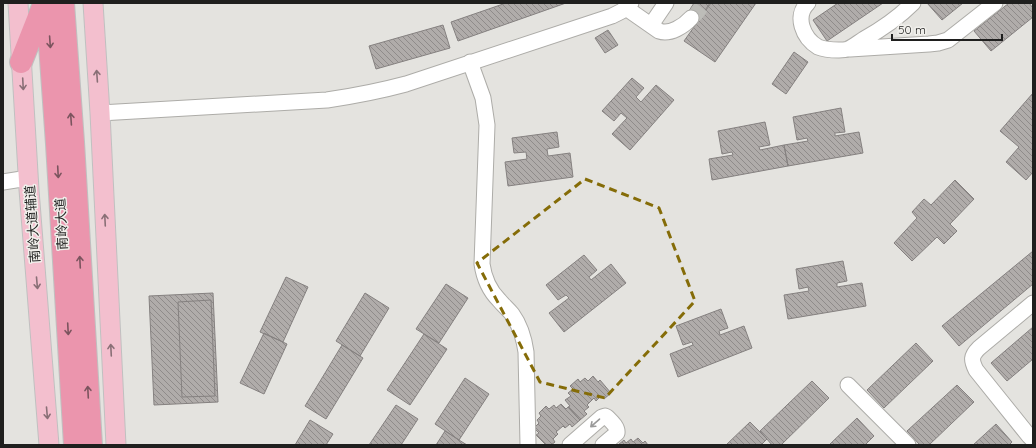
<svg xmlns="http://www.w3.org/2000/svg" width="1036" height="448" viewBox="0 0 1036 448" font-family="Quicksand,'Noto Sans SC',sans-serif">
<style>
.building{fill:url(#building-back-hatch);stroke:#858180}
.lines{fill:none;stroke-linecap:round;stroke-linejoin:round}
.minor-tunnel{stroke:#bdbcb8;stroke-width:15;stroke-dasharray:15 8;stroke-linecap:butt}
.minor-casing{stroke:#adaca8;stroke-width:17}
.major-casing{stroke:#c0c0c0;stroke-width:21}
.highway-casing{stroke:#c0c0c0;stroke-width:24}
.minor{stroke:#fff;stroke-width:15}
.major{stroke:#f3bfce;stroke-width:19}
.highway{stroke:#eb95ad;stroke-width:22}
.oneway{stroke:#7b545e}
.oneway2{stroke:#896f76}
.oneway3{stroke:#9a9a9a}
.marked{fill:none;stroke:#856c08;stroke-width:3;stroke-dasharray:8 5;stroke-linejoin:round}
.labels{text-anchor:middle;stroke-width:3;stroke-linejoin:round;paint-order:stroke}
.street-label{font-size:13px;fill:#1f1f1e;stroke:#f1f0ec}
</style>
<defs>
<pattern id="building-back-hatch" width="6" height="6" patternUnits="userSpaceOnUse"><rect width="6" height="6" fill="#b0acaa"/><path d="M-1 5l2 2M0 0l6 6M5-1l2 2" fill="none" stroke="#8f8b8a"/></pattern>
</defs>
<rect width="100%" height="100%" fill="#e4e3df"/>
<path class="building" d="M506,3H566L458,41L451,22Z
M694,3H710L697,22L687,14Z
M711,3H756L715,62L684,41Z
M838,3H883L827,41L813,20Z
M927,3H963L942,20Z
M1009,3H1029L1033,8V17L991,51L974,31Z
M443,25L450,48L376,69L369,46Z
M608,30L618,45L605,53L595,38Z
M794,52L808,62L786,94L772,84Z
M632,78L644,88L636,97L641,102L656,85L674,100L630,150L612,134L627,118L621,113L614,121L602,111Z
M1033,93V172L1026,180L1006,162L1019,147L1000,131Z
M841,108L845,132L835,133V136L859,132L863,153L788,166L784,145L808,141L807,138L797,140L793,117Z
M765,122L770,145L759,147L760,150L784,145L788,166L712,180L709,159L733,155L732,152L722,154L718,131Z
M557,132L559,147L547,149L548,156L570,153L573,177L508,186L505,162L527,159L526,152L514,153L512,138Z
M955,180L974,199L950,224L957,231L944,244L937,237L912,261L894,243L917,218L912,212L924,199L931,205Z
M1033,251V284L959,346L942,326Z
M584,255L597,270L589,277L591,280L611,264L626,283L564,332L549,313L569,298L566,295L558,300L546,285Z
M843,261L847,281L837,283V287L862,283L866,306L788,319L784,295L809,291L808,287L799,289L796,269Z
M286,277L308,287L283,342L260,332Z
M446,284L468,298L439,343L416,329Z
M213,293L218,402L154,405L149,296Z
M365,293L389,308L360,356L336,341Z
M211,300L215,396L182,397L178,302Z
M721,309L728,328L719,331L720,335L744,326L752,348L678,377L670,354L693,345L692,342L683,345L676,326Z
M1033,327V359L1007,381L991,363Z
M264,333L287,344L264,394L240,383Z
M424,334L447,349L410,405L387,390Z
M916,343L933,361L884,408L867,390Z
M342,345L363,358L326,419L305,406Z
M593,376L598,382L600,380L611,393L604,399L601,396L596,401L594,398L587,405L589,407L584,411L587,414L580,420L568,407L570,406L565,400L571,396L568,393L573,389L570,386L578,379L580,382L585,378L588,381Z
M465,378L489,394L459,440L435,424Z
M812,381L829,398L781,445H772L760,431Z
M957,385L974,402L929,445H920L907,431Z
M561,404L566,409L568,407L580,420L572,427L570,424L565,428L563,426L556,432L558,434L553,439L555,442L551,445H546L536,435L539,433L534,428L539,423L537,420L541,416L539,413L546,406L549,409L554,405L556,408Z
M396,405L418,419L401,445H369Z
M857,418L874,436L865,445H829Z
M310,420L333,434L326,445H295Z
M750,422L767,439L761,445H726Z
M996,424L1012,442L1009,445H973Z
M445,431L459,440L467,445H436Z
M638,438L643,443L645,441L648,445H618L624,440L626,443L631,439L633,442Z"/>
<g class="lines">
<path class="minor-tunnel" d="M691,18L696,14L704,3"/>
<g class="minor-casing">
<path id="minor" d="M808,3C794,16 803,38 818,47C825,50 832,50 839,50C842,50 845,50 848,49C853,47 859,42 864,39C882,29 898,18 913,3
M626,8L659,31C670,35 684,26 691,18
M651,25L666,3
M850,49L929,44L938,43L948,40L995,3
M470,62L483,98L487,125L482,264C484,278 489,290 499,300C503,305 508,309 512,314C520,325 524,338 526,352L528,445
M100,113L327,100C354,96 380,91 406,84L612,16L622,11L631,3
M3,182L28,178
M1033,303L979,348C971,356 971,360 976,370L1029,436L1033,440
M848,385L908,445
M570,445L602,417L605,416L607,417C611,421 618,427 617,433L603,445"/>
</g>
<g class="major-casing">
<path id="major" d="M18,3L29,190L49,445
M93,3L100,113L116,445"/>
</g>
<g class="highway-casing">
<path id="highway" d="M47,3L57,144L75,445
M63,3L73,142L91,445
M21,62L44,4"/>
</g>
<use href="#minor" class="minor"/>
<use href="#major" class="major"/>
<use href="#highway" class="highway"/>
</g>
<defs><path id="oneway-shaft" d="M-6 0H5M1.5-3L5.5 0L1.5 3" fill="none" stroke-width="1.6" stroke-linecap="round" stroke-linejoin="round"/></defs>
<g class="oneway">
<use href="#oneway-shaft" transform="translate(50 42) rotate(86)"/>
<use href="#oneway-shaft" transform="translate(71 119) rotate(-94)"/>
<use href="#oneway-shaft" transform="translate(58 172) rotate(87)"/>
<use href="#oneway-shaft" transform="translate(80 262) rotate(-93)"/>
<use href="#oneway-shaft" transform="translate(68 329) rotate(87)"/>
<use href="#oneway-shaft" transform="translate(88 392) rotate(-93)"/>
</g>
<g class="oneway2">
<use href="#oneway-shaft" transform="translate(97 76) rotate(-94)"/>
<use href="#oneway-shaft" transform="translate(23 84) rotate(87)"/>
<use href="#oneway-shaft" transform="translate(105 220) rotate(-93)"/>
<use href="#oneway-shaft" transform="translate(37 283) rotate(85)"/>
<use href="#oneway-shaft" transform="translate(111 350) rotate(-93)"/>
<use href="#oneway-shaft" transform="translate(47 413) rotate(85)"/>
</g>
<use class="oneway3" href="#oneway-shaft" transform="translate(595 423) rotate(139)"/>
<path class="marked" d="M585,179L659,208L695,301L605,398L540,382L477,263Z"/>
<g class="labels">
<g class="street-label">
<text transform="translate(32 224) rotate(-94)" y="5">南岭大道辅道</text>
<text transform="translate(61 224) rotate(-93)" y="5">南岭大道</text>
</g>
</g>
<rect width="1036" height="448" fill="none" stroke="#1f1f1e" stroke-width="8"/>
<path d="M892 34v6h110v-6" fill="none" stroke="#1f1f1e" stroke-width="2"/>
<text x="898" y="34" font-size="12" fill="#1f1f1e" stroke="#f1f0ec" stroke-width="3" paint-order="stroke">50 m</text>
</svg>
